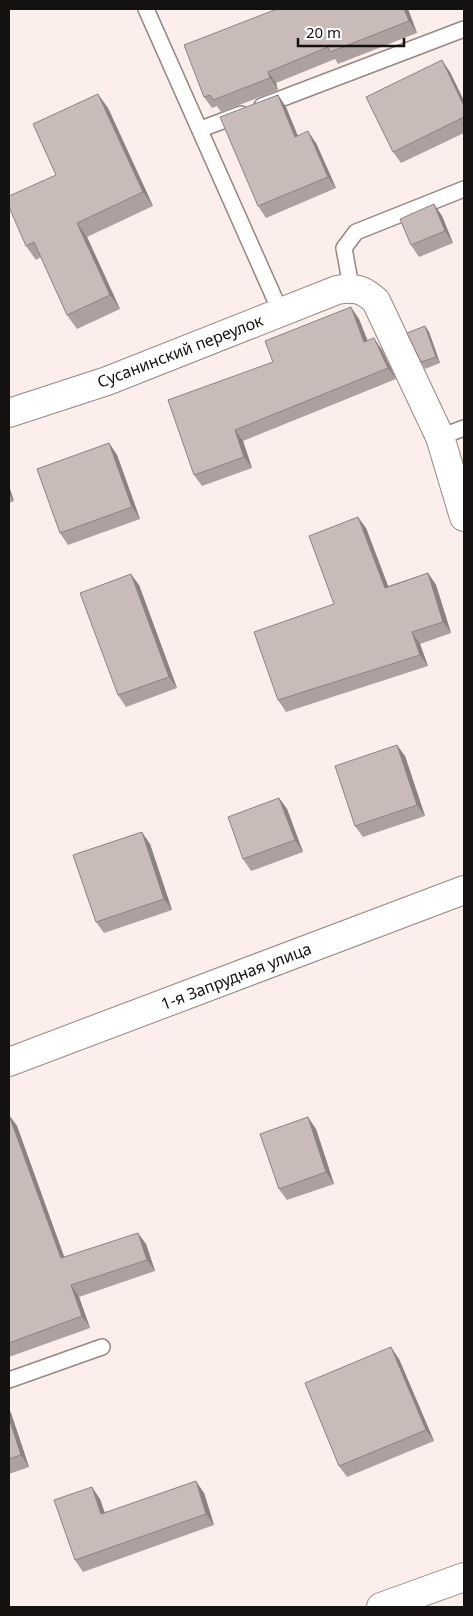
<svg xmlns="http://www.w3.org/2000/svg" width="473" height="1616" viewBox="0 0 473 1616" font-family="'Noto Sans',sans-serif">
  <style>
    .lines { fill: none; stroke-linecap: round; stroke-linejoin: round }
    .lane-casing { stroke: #948885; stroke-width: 18 }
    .street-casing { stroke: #948885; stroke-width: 30 }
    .lane { stroke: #fff; stroke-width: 15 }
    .street { stroke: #fff; stroke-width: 28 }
    .wall { fill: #aca19e }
    .shaded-wall { fill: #8c8381 }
    .building { fill: #c8bbb8; stroke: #8c8381 }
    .labels { text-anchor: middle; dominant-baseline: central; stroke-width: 4; stroke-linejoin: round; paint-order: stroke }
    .street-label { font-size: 16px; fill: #151110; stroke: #fff }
  </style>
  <rect width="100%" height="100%" fill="#fcefeb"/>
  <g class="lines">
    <g class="lane-casing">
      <path id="lane" d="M 146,9 L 281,313
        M 262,106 L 464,29
        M 201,129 L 241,114
        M 351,287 L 344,248 L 356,232 L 464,189
        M 440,437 L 464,428
        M 9,1380 L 102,1347"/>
    </g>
    <g class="street-casing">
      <path id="street" d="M 9,413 L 107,381 L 337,290 C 355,287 363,289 376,301 L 440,437 L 464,517
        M 9,1062 L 464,890
        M 381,1607 L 464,1577"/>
    </g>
    <use href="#lane" class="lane"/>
    <use href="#street" class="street"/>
  </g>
  <path class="wall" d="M 408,9 L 417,33 L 338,64 L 335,59 L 276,83 L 278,90 L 221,112 L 217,106 L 212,108 L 204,97 Z
    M 450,72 L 464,101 L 464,133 L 401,163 L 393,152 Z
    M 278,95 L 286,107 L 297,136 L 316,143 L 336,188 L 266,218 L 258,206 Z
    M 108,108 L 153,206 L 87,237 L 120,309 L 77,329 L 67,315 L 41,257 L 36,260 L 26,246 L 56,175 Z
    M 434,204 L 442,216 L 453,243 L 419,257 L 411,245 Z
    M 359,319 L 368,341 L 382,350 L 396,379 L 243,441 L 252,468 L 202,486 L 194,475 L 273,362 Z
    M 425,326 L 429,332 L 440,363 L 425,369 L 421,362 Z
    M 109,443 L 117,455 L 140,519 L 68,545 L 60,533 Z
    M 9,486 L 14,501 L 9,503 Z
    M 366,528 L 388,586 L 428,573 L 436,585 L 451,633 L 420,644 L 428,666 L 286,712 L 278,700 L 334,604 Z
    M 139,585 L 177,688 L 126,707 L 118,695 Z
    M 405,756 L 425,816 L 363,837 L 355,826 Z
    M 279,798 L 287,809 L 303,852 L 251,871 L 243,859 Z
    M 150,844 L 172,910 L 104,933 L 96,922 Z
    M 9,1115 L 17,1126 L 64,1257 L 146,1244 L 155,1271 L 79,1297 L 90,1328 L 9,1357 Z
    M 316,1129 L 334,1184 L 287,1200 L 279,1189 Z
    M 399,1359 L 434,1441 L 347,1477 L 339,1466 Z
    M 9,1410 L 11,1413 L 29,1467 L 9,1474 Z
    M 204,1493 L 214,1525 L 83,1572 L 75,1560 L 100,1499 L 104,1512 Z"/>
  <path class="shaded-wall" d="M 404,9 L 408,9 L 417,33 L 409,21 Z
    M 442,60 L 450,72 L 464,101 L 464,106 Z
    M 268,72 L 276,83 L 278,90 L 270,78 Z
    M 98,94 L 108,108 L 153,206 L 143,192 Z
    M 278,95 L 286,107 L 303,148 L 295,137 Z
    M 308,131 L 316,143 L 336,188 L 328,177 Z
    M 434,204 L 442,216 L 453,243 L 445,231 Z
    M 77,223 L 87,237 L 120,309 L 110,295 Z
    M 351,307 L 359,319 L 372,353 L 364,342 Z
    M 425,326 L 429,332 L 440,363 L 436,357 Z
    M 374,338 L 382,350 L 396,379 L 388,368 Z
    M 235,430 L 243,441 L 252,468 L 244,457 Z
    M 109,443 L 117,455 L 140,519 L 132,507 Z
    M 9,486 L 14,501 L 9,494 Z
    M 358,517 L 366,528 L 393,599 L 385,588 Z
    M 428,573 L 436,585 L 451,633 L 443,622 Z
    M 131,574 L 139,585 L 177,688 L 169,677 Z
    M 412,632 L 420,644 L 428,666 L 420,655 Z
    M 397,745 L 405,756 L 425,816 L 417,805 Z
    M 279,798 L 287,809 L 303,852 L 295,840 Z
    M 142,832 L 150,844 L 172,910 L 164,899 Z
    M 9,1115 L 17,1126 L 69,1270 L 61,1258 Z
    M 308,1117 L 316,1129 L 334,1184 L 326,1172 Z
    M 138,1233 L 146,1244 L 155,1271 L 147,1260 Z
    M 71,1285 L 79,1297 L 90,1328 L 82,1316 Z
    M 391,1347 L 399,1359 L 434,1441 L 426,1430 Z
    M 9,1410 L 11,1413 L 29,1467 L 21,1455 L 9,1418 Z
    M 196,1481 L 204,1493 L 214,1525 L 206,1514 Z
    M 92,1487 L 100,1499 L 109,1525 L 101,1514 Z"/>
  <path class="building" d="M 277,9 L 404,9 L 409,21 L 330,52 L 328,47 L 268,72 L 270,78 L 213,100 L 210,95 L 204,97 L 184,45 Z
    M 442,60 L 464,106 L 464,117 L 393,152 L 366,97 Z
    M 98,94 L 143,192 L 77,223 L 110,295 L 67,315 L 34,242 L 26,246 L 9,207 L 9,196 L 56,175 L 33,124 Z
    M 278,95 L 295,137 L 308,131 L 328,177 L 258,206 L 220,117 Z
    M 434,204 L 445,231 L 411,245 L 400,219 Z
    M 351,307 L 364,342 L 374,338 L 388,368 L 235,430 L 244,457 L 194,475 L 168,400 L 273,362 L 265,341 Z
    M 425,326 L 436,357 L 421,362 L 407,333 Z
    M 109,443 L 132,507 L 60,533 L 37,469 Z
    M 358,517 L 385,588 L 428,573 L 443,622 L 412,632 L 420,655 L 278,700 L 254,632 L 334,604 L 309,536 Z
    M 131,574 L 169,677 L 118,695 L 80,593 Z
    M 397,745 L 417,805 L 355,826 L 335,766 Z
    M 279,798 L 295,840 L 243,859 L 228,817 Z
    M 142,832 L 164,899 L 96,922 L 73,855 Z
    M 9,1115 L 61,1258 L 138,1233 L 147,1260 L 71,1285 L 82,1316 L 9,1343 Z
    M 308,1117 L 326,1172 L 279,1189 L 260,1134 Z
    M 391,1347 L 426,1430 L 339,1466 L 305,1383 Z
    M 9,1418 L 21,1455 L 9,1459 Z
    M 196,1481 L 206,1514 L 75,1560 L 54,1500 L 92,1487 L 101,1514 Z"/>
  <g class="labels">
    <g class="street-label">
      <text transform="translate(180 351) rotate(-21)">Сусанинский переулок</text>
      <text transform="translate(236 976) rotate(-21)">1-я Запрудная улица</text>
    </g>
  </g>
  <rect width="473" height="1616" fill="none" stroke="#151110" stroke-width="20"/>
  <path d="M298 38v8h106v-8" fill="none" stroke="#151110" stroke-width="2.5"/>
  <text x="306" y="38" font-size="15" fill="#151110" stroke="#ffffff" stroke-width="4" paint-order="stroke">20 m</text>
</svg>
